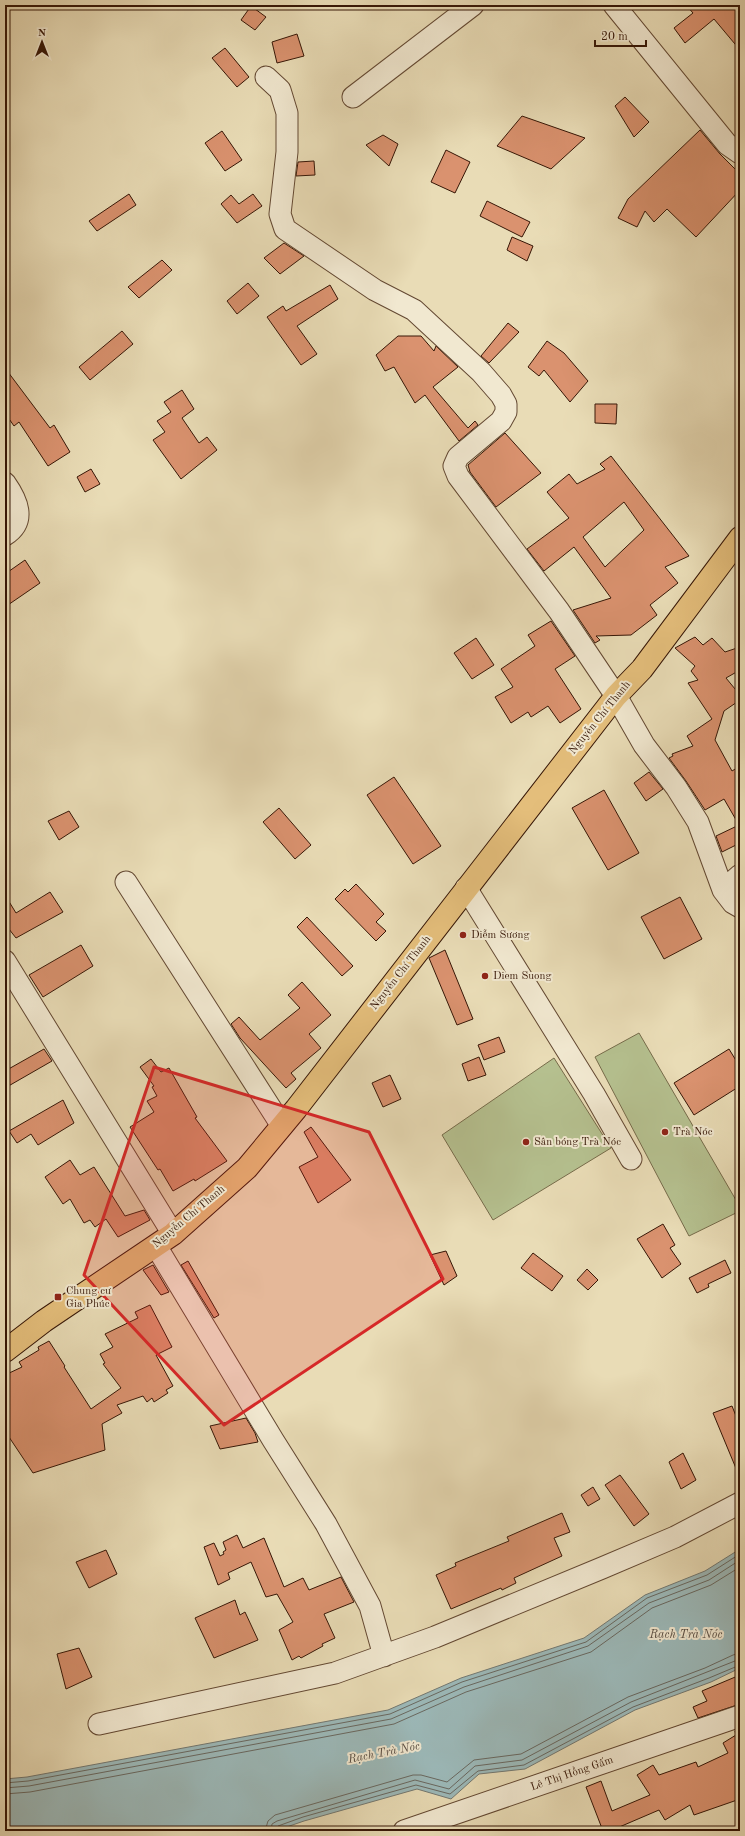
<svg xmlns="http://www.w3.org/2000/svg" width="745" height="1836" viewBox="0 0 745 1836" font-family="'Old Standard TT',serif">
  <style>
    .green { fill: #b5c08f; stroke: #766b4a }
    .water { fill: #9cb9b9; stroke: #737871 }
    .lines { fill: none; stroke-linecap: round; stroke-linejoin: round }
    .shore { stroke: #696860; stroke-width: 1 }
    .building { fill: #da926f; stroke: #361606; fill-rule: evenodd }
    .minor-casing { stroke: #634832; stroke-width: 23 }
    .major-casing { stroke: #361606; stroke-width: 24 }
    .minor { stroke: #f1e8d0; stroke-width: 21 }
    .major { stroke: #e4be7b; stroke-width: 22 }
    .marked { fill: #d62828; fill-opacity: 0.2; stroke: #d62828; stroke-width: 3; stroke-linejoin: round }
    .poi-dot { fill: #8f2418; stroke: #f1e8d0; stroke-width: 1.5 }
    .labels { text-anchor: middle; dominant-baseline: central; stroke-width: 4; stroke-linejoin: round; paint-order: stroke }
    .street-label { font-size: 11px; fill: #361606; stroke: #f1e8d0 }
    .poi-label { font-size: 11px; fill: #361606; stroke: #f1e8d0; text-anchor: start }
    .water-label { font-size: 12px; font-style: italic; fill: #5a4f45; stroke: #f1e8d0 }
  </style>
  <rect width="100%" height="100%" fill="#e9dcb6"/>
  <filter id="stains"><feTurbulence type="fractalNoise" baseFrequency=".005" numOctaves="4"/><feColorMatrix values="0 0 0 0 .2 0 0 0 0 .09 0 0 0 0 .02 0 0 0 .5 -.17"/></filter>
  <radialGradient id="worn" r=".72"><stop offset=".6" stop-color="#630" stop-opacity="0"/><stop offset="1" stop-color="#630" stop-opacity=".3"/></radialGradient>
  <path class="green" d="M 639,1033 L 740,1207 L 740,1211 L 689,1236 L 595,1057 Z
    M 554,1058 L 611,1148 L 493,1220 L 442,1135 Z"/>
  <path class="water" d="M 740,1549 L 740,1668 L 711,1682 L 635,1710 L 525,1769 L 479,1774 L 451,1799 L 417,1789 L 304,1821 L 275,1831 L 5,1831 L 5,1779 L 27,1777 L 388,1710 L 461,1678 L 584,1638 L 645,1595 L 705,1571 Z"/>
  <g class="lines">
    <path class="shore" d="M 5,1783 L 28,1781 L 390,1714 L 462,1682 L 586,1642 L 647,1598 L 707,1575 L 740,1554
      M 5,1788 L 29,1786 L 391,1719 L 464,1687 L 588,1646 L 649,1603 L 709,1580 L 740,1560
      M 5,1794 L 30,1792 L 394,1724 L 466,1692 L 591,1652 L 652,1608 L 711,1585 L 740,1567
      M 265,1831 L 268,1821 L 275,1815 L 413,1775 L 421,1775 L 447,1782 L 474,1760 L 521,1754 L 628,1697 L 705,1668 L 733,1655 L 740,1653
      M 271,1831 L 272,1824 L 277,1821 L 415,1780 L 449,1789 L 475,1766 L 522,1760 L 631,1702 L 740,1659
      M 276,1831 L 278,1826 L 303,1817 L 416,1785 L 450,1794 L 478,1771 L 524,1765 L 633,1707 L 709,1678 L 740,1665"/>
  </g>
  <path class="building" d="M 686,5 L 740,5 L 740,50 L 714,19 L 685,43 L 674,28 L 693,13 Z
    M 251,6 L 266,17 L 255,30 L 241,20 Z
    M 297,34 L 304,56 L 277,63 L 272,42 Z
    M 225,48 L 249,77 L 237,87 L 212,58 Z
    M 625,97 L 649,122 L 634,137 L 615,106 Z
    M 522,116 L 585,138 L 551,169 L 497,146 Z
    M 700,130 L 720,154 L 740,174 L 740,190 L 696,237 L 667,209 L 654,222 L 645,211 L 637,227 L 618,218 L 628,199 Z
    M 222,131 L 242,160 L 225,171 L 205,143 Z
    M 383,135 L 398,144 L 389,166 L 366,145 Z
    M 446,150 L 470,162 L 455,193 L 431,182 Z
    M 314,161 L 315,175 L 296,176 L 298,162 Z
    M 129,194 L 136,205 L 97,231 L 89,221 Z
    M 253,194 L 262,206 L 237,223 L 221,204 L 231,195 L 239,204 Z
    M 487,201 L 530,222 L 522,237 L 480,216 Z
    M 512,237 L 533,246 L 527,261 L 507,250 Z
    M 284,243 L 304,256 L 280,274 L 264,258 Z
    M 162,260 L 172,270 L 139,298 L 128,287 Z
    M 248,283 L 259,296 L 237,314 L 227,301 Z
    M 330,285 L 338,299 L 297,326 L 317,354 L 301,365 L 267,317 L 283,306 L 286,311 Z
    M 508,323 L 519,332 L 489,363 L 481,356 Z
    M 122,331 L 133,344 L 90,380 L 79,367 Z
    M 398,336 L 421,336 L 434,351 L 436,346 L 458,367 L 433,387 L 468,428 L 475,421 L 478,425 L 459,441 L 425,395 L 415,403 L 394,367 L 385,371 L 376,355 Z
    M 547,341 L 564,353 L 588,381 L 570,402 L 544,370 L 539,376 L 528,367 Z
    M 5,368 L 50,428 L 54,425 L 70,452 L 48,466 L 19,422 L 14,426 L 5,413 Z
    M 182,390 L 194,409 L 182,418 L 199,443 L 207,437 L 217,450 L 181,479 L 153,440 L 165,432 L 157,421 L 171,412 L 164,402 Z
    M 595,404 L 617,404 L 616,424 L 595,423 Z
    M 505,433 L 541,473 L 496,507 L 470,472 L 468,465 Z
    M 611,456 L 689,556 L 665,567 L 678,583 L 650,605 L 657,615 L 631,635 L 596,636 L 600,640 L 595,643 L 573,610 L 611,598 L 574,547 L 544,571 L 527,549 L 569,518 L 547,492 L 569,474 L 577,484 L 605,469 L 600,464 ZM 624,502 L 644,530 L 605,567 L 583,537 Z
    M 91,469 L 100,484 L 85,492 L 77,477 Z
    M 25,560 L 40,583 L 5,607 L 5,574 Z
    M 551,621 L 575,656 L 555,669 L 581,709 L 560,723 L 548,706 L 531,717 L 528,712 L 511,723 L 495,697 L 513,687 L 501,669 L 535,646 L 528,635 Z
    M 695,637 L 703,645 L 712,638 L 725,652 L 740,647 L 740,670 L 726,678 L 740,695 L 740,700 L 724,711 L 715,740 L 732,771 L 740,766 L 740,843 L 722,852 L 716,836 L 739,825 L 724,799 L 705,810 L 686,781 L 669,758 L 673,756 L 672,754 L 693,746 L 687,736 L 712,719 L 688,683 L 698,680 L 691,671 L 695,666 L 675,648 Z
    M 476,638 L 494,665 L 472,679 L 454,653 Z
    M 649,772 L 663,789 L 646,801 L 634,783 Z
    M 394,777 L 441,846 L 413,864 L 367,795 Z
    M 604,790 L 639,853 L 608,870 L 572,808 Z
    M 279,808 L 311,845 L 295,859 L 263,822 Z
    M 69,811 L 79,827 L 59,840 L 48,821 Z
    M 356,884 L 384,914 L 376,922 L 386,931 L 376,941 L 335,899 L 345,889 L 348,892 Z
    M 50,892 L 63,912 L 16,938 L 5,924 L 5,895 L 16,913 Z
    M 680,897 L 702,939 L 664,959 L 641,917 Z
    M 307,917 L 353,966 L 342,976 L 297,927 Z
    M 81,945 L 93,966 L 43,997 L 29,975 Z
    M 445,950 L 473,1019 L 457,1025 L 429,958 Z
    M 302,982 L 331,1015 L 309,1034 L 321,1048 L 291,1073 L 296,1079 L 286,1088 L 240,1038 L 231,1024 L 239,1017 L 260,1040 L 300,1008 L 288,995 Z
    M 499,1037 L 505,1052 L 484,1060 L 478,1045 Z
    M 44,1049 L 52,1061 L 5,1088 L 5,1071 Z
    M 729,1049 L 740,1067 L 740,1086 L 694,1115 L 674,1083 Z
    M 479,1057 L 486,1075 L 468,1081 L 462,1064 Z
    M 151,1059 L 161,1072 L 169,1068 L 197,1117 L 195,1118 L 227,1161 L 195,1181 L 194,1179 L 173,1191 L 160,1169 L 158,1170 L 130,1127 L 154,1112 L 147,1101 L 157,1096 L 152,1087 L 154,1086 L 140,1067 Z
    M 390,1075 L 401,1099 L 383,1107 L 372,1083 Z
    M 63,1100 L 74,1123 L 38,1145 L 31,1134 L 17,1143 L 9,1131 Z
    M 311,1127 L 351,1180 L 318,1203 L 299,1167 L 318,1157 L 304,1132 Z
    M 70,1160 L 80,1175 L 94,1167 L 125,1216 L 144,1210 L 150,1220 L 118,1237 L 106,1219 L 95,1227 L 90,1220 L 84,1223 L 70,1199 L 63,1204 L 45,1177 Z
    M 663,1224 L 675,1245 L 670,1248 L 681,1264 L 662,1278 L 637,1239 Z
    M 446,1251 L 457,1276 L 444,1285 L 430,1255 Z
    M 533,1253 L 563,1276 L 552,1291 L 521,1268 Z
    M 725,1260 L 731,1273 L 708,1284 L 709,1287 L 697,1293 L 689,1278 Z
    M 188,1261 L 219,1315 L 214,1318 L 181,1265 Z
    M 153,1265 L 169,1292 L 161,1295 L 143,1270 Z
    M 587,1269 L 598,1280 L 588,1290 L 577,1280 Z
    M 150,1305 L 172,1347 L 156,1355 L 173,1386 L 166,1390 L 168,1393 L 154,1402 L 152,1398 L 147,1402 L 143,1396 L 117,1405 L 122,1413 L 102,1424 L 105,1450 L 33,1473 L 5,1431 L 5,1375 L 22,1367 L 19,1362 L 39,1350 L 38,1347 L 49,1341 L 65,1366 L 64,1367 L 91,1409 L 121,1388 L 103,1364 L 105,1363 L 100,1354 L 113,1347 L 105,1334 L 138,1318 L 135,1312 Z
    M 732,1406 L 740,1426 L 740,1478 L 713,1413 Z
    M 246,1418 L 255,1433 L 258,1442 L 220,1449 L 210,1426 Z
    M 683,1453 L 696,1480 L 681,1489 L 669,1462 Z
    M 620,1475 L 649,1514 L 634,1526 L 605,1485 Z
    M 593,1487 L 600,1499 L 588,1506 L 581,1495 Z
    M 562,1513 L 570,1532 L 554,1538 L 562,1556 L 514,1578 L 516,1583 L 502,1590 L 501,1588 L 451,1609 L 436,1575 L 456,1566 L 455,1563 L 509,1541 L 507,1537 Z
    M 237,1535 L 243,1548 L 264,1538 L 284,1587 L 303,1578 L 309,1590 L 341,1577 L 354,1602 L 324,1614 L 335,1638 L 322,1644 L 323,1646 L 301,1658 L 299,1656 L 292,1660 L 279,1630 L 293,1622 L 277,1594 L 266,1597 L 251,1562 L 228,1573 L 230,1579 L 218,1585 L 204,1547 L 214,1543 L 220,1556 L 224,1554 L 223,1552 L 226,1550 L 223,1542 Z
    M 106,1550 L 117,1574 L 89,1588 L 76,1562 Z
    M 235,1600 L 240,1615 L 245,1612 L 258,1640 L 214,1658 L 195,1618 Z
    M 79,1648 L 92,1677 L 66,1689 L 57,1654 Z
    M 740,1675 L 740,1704 L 698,1718 L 693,1707 L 707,1701 L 702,1691 Z
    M 740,1729 L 740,1799 L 694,1815 L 690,1805 L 665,1820 L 659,1810 L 617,1828 L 618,1831 L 603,1831 L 586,1787 L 601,1781 L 612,1811 L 650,1795 L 637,1775 L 653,1765 L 659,1775 L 696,1762 L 698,1767 L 728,1753 L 723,1743 L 736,1735 L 735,1731 Z"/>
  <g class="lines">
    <g class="minor-casing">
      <path id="minor" d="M 614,5 L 727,144 L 740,153
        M 266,77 L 280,90 L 287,113 L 287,152 L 280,214 L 285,229 L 375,290 L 414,310 L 481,372 L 501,395 L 506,404 L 506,412 L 501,421 L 458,457 L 454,466 L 458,476 L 559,611 L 616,696 L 644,745 L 676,787 L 698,822 L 723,890 L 733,903 L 740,907
        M 353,97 L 473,5
        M 5,483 C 17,500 27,521 5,535
        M 126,882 L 282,1126
        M 466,888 L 594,1094 L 631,1159
        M 723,890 L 740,875
        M 5,961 L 173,1234
        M 156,1246 L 273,1440 L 326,1524 L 370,1606 L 384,1656
        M 99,1724 L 335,1673 L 435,1637 L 602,1568 L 675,1537 L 740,1503
        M 404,1831 L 740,1716"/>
    </g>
    <g class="major-casing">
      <path id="major" d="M 5,1351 L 44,1321 L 173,1234 L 247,1168 L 296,1109 L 616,696 L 642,669 L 740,538"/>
    </g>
    <use href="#minor" class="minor"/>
    <use href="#major" class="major"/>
  </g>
  <path class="marked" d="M 154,1067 L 369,1132 L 443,1279 L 224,1425 L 84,1275 Z"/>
  <g class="poi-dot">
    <circle cx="463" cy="935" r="4"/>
    <circle cx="485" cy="976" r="4"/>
    <circle cx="665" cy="1132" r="4"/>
    <circle cx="526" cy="1142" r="4"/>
    <rect x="54" y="1293" width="8" height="8" rx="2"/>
  </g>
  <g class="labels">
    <g class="street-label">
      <text transform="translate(600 718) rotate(-51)">Nguyễn Chí Thanh</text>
      <text transform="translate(401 973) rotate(-52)">Nguyễn Chí Thanh</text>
      <text transform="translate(189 1217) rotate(-40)">Nguyễn Chí Thanh</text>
      <text transform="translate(572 1774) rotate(-19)">Lê Thị Hồng Gấm</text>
    </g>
    <g class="poi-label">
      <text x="471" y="935">Diễm Sương</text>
      <text x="493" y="976">Diem Suong</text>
      <text x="673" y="1132">Trà Nóc</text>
      <text x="534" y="1142">Sân bóng Trà Nóc</text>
      <text x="66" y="1291">Chung cư<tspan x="66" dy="13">Gia Phúc</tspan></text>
    </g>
    <g class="water-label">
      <text x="686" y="1635">Rạch Trà Nóc</text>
      <text transform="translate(384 1753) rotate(-11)">Rạch Trà Nóc</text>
    </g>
  </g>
  <rect width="745" height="1836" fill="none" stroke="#e9dcb6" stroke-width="20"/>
  <rect x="6" y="6" width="733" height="1824" fill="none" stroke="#361606" stroke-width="2"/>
  <rect x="10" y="10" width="725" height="1816" fill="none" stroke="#361606"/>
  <g transform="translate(42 42)" stroke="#f1e8d0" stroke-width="3" paint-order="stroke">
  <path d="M0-3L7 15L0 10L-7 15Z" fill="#361606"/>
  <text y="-6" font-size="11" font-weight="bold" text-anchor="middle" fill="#361606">N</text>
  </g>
  <path d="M595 40v6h51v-6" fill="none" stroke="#361606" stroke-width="2"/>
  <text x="601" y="40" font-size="12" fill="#361606" stroke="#f1e8d0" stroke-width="3" paint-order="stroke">20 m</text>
  <rect width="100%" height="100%" filter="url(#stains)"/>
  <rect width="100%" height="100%" fill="url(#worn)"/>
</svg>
